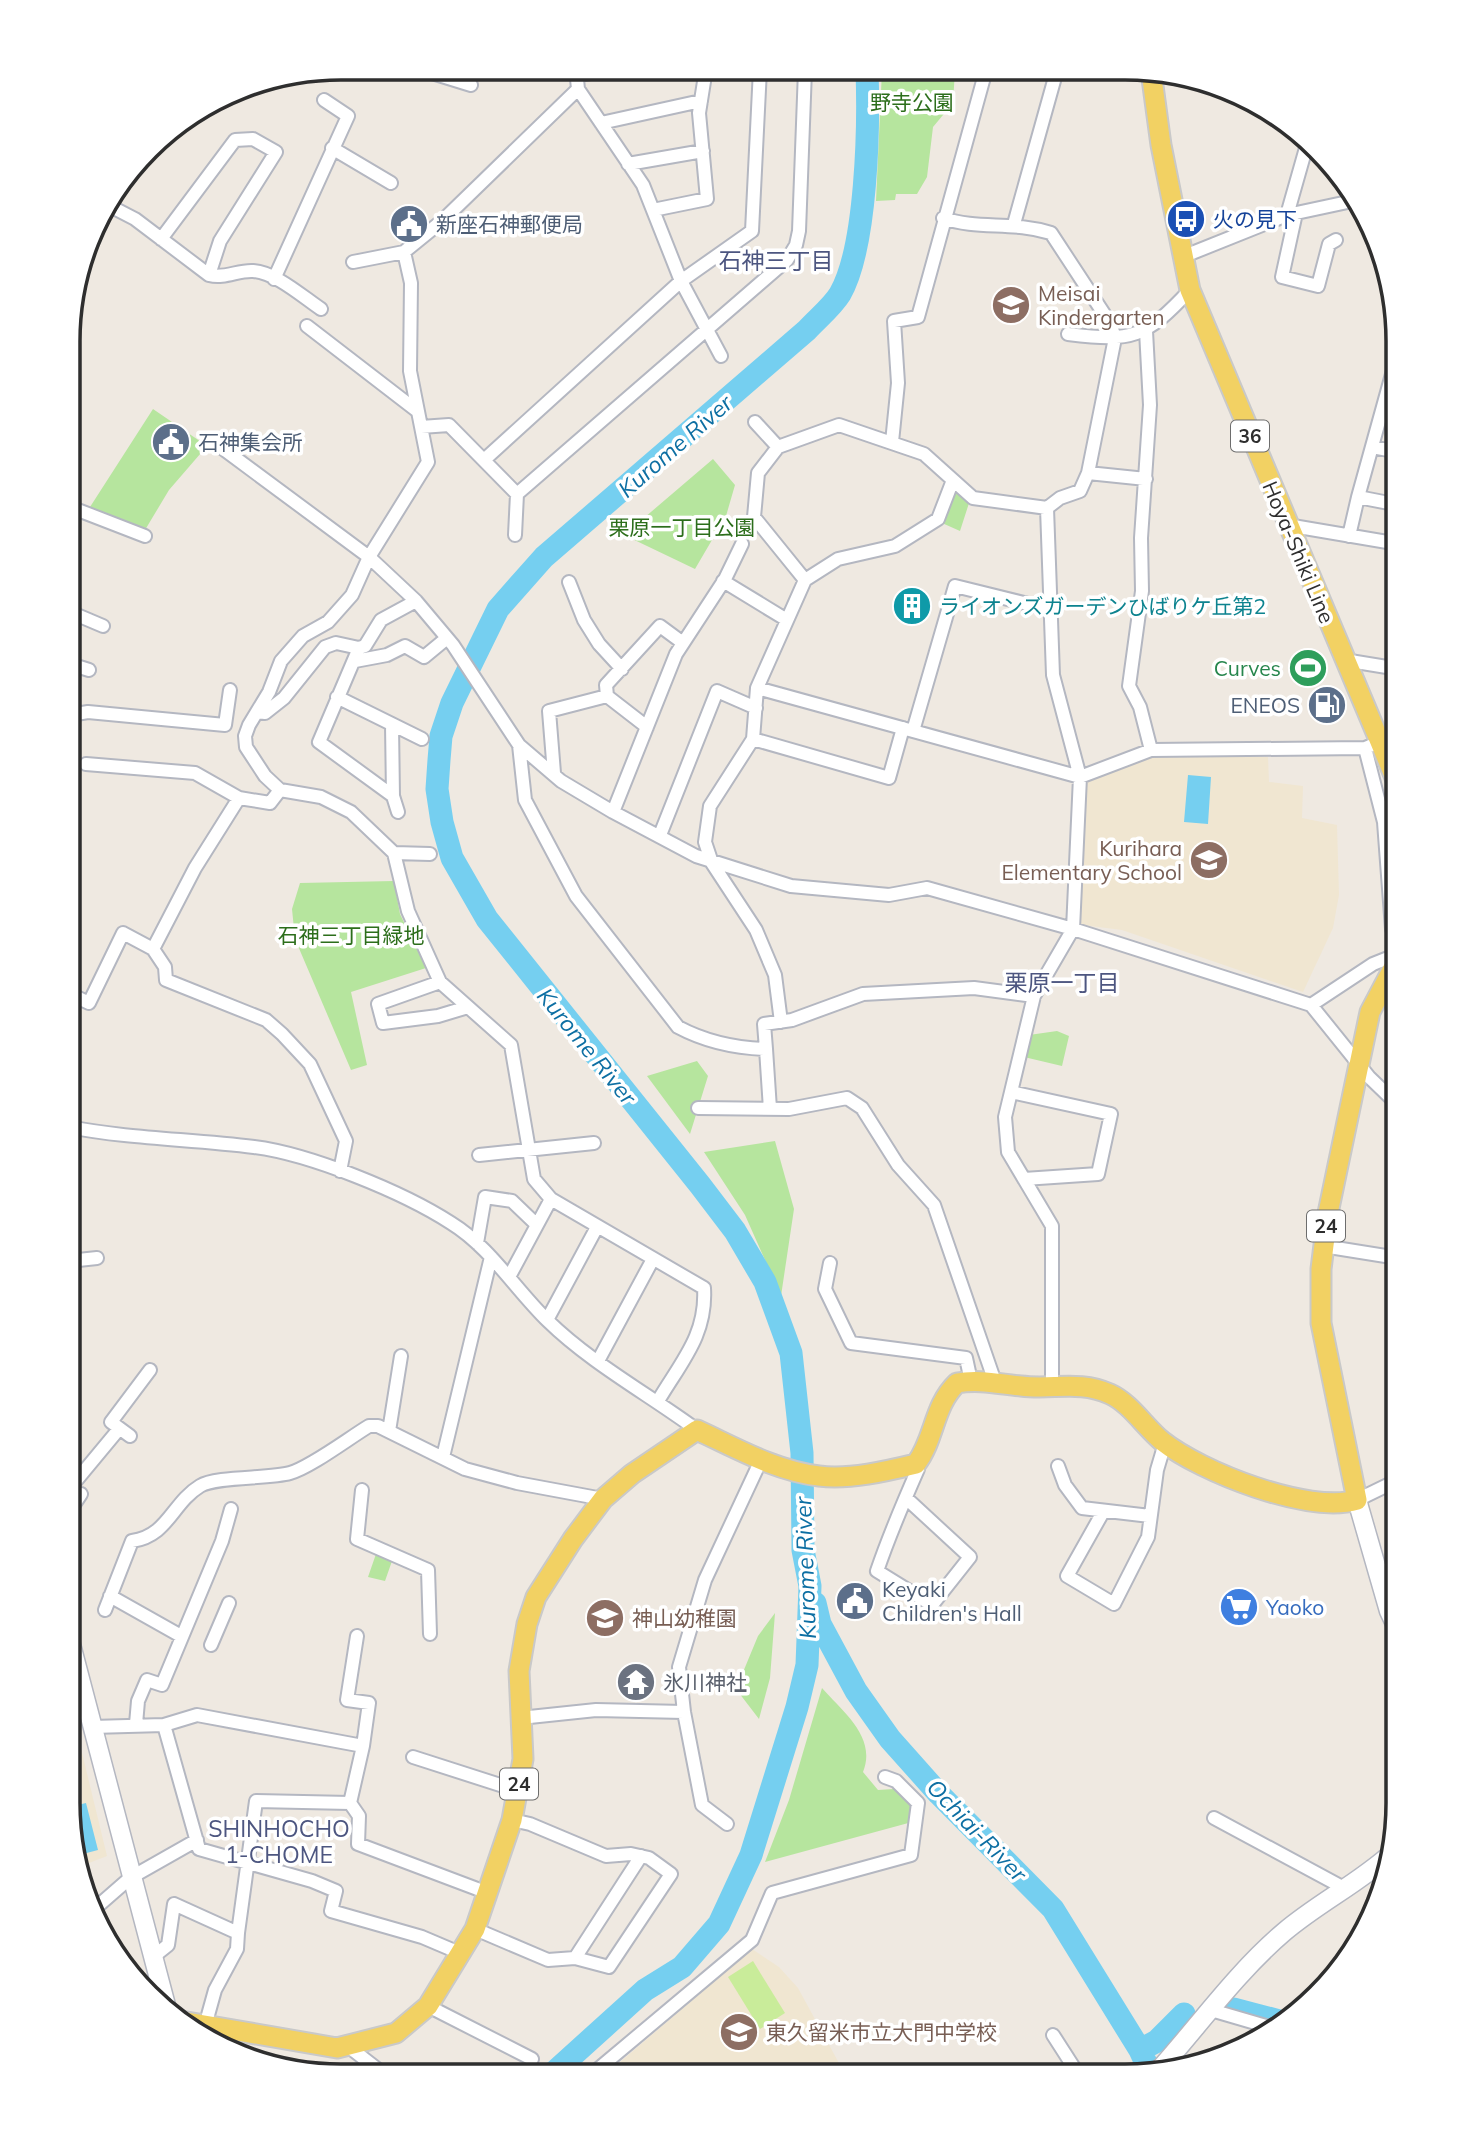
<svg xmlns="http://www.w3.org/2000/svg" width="1467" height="2145" viewBox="0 0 1467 2145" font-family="Mulish,'Noto Sans JP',sans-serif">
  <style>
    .education { fill: #f0e6d1 }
    .green { fill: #b6e59e }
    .pitch { fill: #c9ec9a }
    .water { fill: #75cff0 }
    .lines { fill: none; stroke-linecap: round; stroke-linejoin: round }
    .river { stroke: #75cff0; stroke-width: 23 }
    .street-casing { stroke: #b4b7c1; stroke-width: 16 }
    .secondary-casing { stroke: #b4b7c1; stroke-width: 21 }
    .primary-casing { stroke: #c9c9c9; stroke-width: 23 }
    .street { stroke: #fff; stroke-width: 12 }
    .secondary { stroke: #fff; stroke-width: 18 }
    .primary { stroke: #f2d163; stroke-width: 19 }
    .labels { text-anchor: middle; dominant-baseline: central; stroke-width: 7; stroke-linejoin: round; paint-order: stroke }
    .shield { fill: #fff; stroke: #6d6d6d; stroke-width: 2 }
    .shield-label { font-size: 19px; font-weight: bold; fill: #2e2e2e }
    .park-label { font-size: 21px; fill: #2c6e1b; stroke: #fff }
    .transit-label { font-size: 21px; fill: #164399; stroke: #fff; text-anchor: start }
    .service-label { font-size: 21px; fill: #4e5e75; stroke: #fff; text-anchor: start }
    .education-label { font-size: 21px; fill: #785e54; stroke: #fff; text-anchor: start }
    .street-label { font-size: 21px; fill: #2e2e2e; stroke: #fff }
    .culture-label { font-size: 21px; fill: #0d838f; stroke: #fff; text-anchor: start }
    .leisure-label { font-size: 21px; fill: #27864d; stroke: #fff; text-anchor: end }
    .shop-label { font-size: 21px; fill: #366cbe; stroke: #fff; text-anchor: start }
    .worship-label { font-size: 21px; fill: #5b616d; stroke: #fff; text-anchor: start }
    .neighbourhood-label { font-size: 23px; fill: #4d5680; stroke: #fff }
    .water-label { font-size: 23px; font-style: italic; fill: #0d6fa3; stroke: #fff }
    .rim { fill: none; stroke: #2e2e2e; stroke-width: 3.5 }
  </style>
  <rect width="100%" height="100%" fill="#efe9e1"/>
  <path class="education" d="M 1148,756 L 1268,757 L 1269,782 L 1303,786 L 1302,818 L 1337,825 L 1339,895 L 1333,928 L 1303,992 L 1122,930 L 1075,924 L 1084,781 Z
    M 68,1732 L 77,1732 L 107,1856 L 81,1866 L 68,1803 Z
    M 752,1949 L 779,1967 L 798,1988 L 846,2076 L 605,2075 Z"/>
  <path class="green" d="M 882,70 L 955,70 L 953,103 L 933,127 L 927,177 L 917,194 L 896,194 L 895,200 L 876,201 Z
    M 153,409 L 207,446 L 169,490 L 145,530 L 90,507 Z
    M 713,459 L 735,485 L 726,516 L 695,569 L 624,535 Z
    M 953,492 L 970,500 L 960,531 L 942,523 Z
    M 394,881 L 400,914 L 426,968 L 351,992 L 367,1065 L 351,1070 L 295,939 L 292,909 L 300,883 Z
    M 1057,1031 L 1069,1036 L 1062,1066 L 1024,1057 L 1029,1035 Z
    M 697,1061 L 708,1076 L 690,1134 L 647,1076 Z
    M 775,1141 L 794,1209 L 781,1296 L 745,1215 L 704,1152 Z
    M 376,1554 L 392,1561 L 385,1581 L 368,1577 Z
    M 775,1613 L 770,1678 L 759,1719 L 736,1689 L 758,1636 Z
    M 822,1688 C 843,1712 877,1737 863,1772 L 878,1790 L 894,1789 L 913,1807 L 912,1822 L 765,1862 L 789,1800 Z"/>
  <path class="pitch" d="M 753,1961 L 785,2013 L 760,2029 L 728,1977 Z"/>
  <path class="water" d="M 1188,775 L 1211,777 L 1208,824 L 1184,822 Z
    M 86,1803 L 98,1850 L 79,1855 L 69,1807 Z"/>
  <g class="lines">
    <path class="river" d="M 815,1603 L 820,1624 L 856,1691 L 890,1739 L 939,1794 L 1053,1909 L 1140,2050 L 1150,2072
      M 1234,2009 L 1287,2023
      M 1140,2050 L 1157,2041 L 1184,2014
      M 551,2075 L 645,1990 L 682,1967 L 719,1924 L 751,1855 L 797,1707 L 807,1665 L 810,1586 L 803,1550 L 802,1453 L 791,1353 L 765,1282 L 735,1231 L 700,1185 L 487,919 L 452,858 L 442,822 L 437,789 L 439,760 L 441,736 L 452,703 L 498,609 L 544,557 L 807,330 C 817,319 832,307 840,294 C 867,247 869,126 867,70"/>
    <g class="street-casing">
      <path id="street" d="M 416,68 L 471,85
        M 576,76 L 611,69
        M 578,89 L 643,185 L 681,281 L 721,356
        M 601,123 L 701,101
        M 332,148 L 391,183
        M 628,164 L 703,151
        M 106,204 L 135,219 L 209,275 C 225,279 238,270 253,271 C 275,272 303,297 321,309
        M 653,210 L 707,199 L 699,113 L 706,69
        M 1296,213 L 1282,277 L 1318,286 L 1329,244 L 1336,240
        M 1287,215 L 1308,141
        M 943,218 C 978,230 1012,221 1051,233 L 1110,323 L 1115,338 L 1088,473
        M 1014,224 L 1057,70
        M 161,239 L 235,140 L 253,139 L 276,152 L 220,241 L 209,275
        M 404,252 L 411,283 L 410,371 L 428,462 L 369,557 L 352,595 L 328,622 L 303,636 L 281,661 L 269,692 L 249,725 L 245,736 L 246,747 L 265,776 L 280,790 L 321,797 L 351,812 L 394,853 L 408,911 L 440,982 L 511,1045 L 534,1179 L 551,1199 L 704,1288 C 707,1335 681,1362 658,1401
        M 1182,257 L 1287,215 L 1357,200
        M 353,262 L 404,252 L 442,221 L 578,89 L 576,69
        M 274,279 L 348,116 L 324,100
        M 307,326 L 416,410
        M 1146,331 L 1150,405 L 1141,538 L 1142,591 L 1129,686 L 1140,707 L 1151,750
        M 1068,334 C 1133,342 1145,338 1190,290
        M 755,422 L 778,447
        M 421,427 L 449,425 L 517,494 L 515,535
        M 214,442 L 369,557 L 416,601 L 453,645 L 519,745 L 561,781 L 613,812 L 696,856 L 791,886 L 889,895 L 927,888 L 1073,929 L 1080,777 L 1053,675 L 1047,508 L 1060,498 L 1080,491 L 1088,473 L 1146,479
        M 892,442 L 898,383 L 894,321 L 918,317 L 986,70
        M 1372,447 L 1399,452
        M 484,460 L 681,281 L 752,231 L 760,69
        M 517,494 L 787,260 L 796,245 L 799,231 L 805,70
        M 1399,505 L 1358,497 L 1399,349
        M 70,507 L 145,536
        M 1287,525 L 1399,544
        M 1349,536 L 1358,497
        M 805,580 L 754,517 L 758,473 L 778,447 L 839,425 L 924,454 L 973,498 L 1047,508
        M 723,581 L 787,620
        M 569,582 L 584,620 L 599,644 L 622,669
        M 70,612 L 103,626
        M 1344,660 L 1399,669
        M 355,661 L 387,655 L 405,646 L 424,657 L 447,638
        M 70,664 L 89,670
        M 757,688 L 1080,777 L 1151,750 L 1365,748 L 1380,742
        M 337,697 L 422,739
        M 257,712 L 265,713 L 284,698 L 325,647 L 336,643 L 359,648
        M 70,715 L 88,712 L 225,725 L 230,690
        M 392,725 L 393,796 L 398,812
        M 647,727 L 607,696 L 606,685 L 660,626 L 683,643
        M 913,731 L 955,586 L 1048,609
        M 753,739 L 889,778 L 903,728
        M 519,745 L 525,800 L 576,896 L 678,1027 C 706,1042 734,1048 766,1049 L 764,1024 L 792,1020 L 863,994 L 974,988 L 1034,996
        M 1365,748 L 1384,822 L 1392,929 L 1398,943
        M 86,764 L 195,773 L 239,798 L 270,803 L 280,790
        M 554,773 L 549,711 L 607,696
        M 393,796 L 319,742 L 359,648 L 365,646 L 381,620 L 416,601
        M 239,798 L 195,868 L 153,949 L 165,967 L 166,980 L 266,1020 L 282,1034 L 310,1064 L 346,1141 L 340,1171
        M 613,812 L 676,654 L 725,579 L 742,544
        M 660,835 L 717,691 L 756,708
        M 394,853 L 430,854
        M 440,982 L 378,1004 L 383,1023 L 438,1016 L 468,1007
        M 70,994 L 89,1003 L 123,933 L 153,949
        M 1311,1005 L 1369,1077 L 1398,1105
        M 781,1022 L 775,975 L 756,930 L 712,863 L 705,842 L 710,806 L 753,739 L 757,688 L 805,580 L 838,559 L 895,546 L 938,519 L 953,480
        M 766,1049 L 770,1109
        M 1011,1092 L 1111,1114 L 1098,1174 L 1024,1179
        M 698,1108 L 789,1109 L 847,1098 L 862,1108 L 898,1165 L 934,1205 L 995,1382
        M 69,1127 C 131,1139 192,1139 254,1147 C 310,1154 403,1192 451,1223 C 490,1247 515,1289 548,1321 C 591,1363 648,1394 697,1430
        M 479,1155 L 594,1143
        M 477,1243 L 485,1197 L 512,1201 L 537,1225
        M 1323,1246 L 1398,1258
        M 69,1261 L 97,1258
        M 830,1263 L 825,1289 L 851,1343 L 966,1358 L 971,1381
        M 509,1277 L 551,1199
        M 547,1320 L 597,1227
        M 598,1361 L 653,1259
        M 1052,1385 L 1052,1226 L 1008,1152 L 1005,1117 L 1034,996 L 1073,929 L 1311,1005 L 1373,964 L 1398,954
        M 389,1431 L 401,1356
        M 130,1436 L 111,1422 L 150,1370
        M 443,1457 L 491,1257
        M 1058,1466 L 1065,1485 L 1082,1508 L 1150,1516
        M 75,1482 L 119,1429
        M 362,1490 L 357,1539 L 428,1570 L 430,1634
        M 906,1498 L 970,1557 L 932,1605 L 877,1571 C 889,1536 903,1503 918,1469 L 916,1464
        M 1357,1500 L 1398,1480
        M 69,1512 L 81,1494
        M 1103,1512 L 1067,1576 L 1114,1604 L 1148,1537 L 1157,1470 L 1165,1443
        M 110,1596 L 181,1636
        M 105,1610 L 132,1541 C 168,1536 172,1503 200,1486 C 216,1476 269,1479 290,1473 C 311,1467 349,1438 369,1426 L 378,1426 L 465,1469 L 517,1483 L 603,1499
        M 211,1645 L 229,1603
        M 520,1718 L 596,1710 L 684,1712
        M 136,1724 L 138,1701 L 147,1680 L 162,1685 L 222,1541 L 231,1509
        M 164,1725 L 197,1715 L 363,1746
        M 92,1727 L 164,1725 L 199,1849 L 312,1881 L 336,1891 L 331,1911 L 422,1937 L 462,1954
        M 413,1757 L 519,1791
        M 350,1803 L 359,1816 L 358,1844 L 488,1893
        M 1214,1818 L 1344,1888
        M 727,1824 L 702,1805 L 684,1712 L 679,1667 L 705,1580 L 761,1460
        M 91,1912 L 130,1878 L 197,1840
        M 475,1929 L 548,1960 L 575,1958 L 609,1967 L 671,1874 L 649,1858 L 631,1854 L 606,1856 L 530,1824 L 512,1820
        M 153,1957 L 168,1945 L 174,1904 L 238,1933 L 256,1801 L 350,1803 L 363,1746 L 369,1703 L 347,1700 L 357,1636
        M 575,1958 L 641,1856
        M 428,2006 L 532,2059
        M 1211,2010 L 1276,2029
        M 205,2026 L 215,1990 L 237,1949 L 238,1933
        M 1053,2035 L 1080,2077
        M 349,2047 L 385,2075
        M 591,2075 L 752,1940 L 772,1893 L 911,1855 L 918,1803 L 896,1781 L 885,1777"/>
    </g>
    <g class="secondary-casing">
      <path id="secondary" d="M 1357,1500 L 1389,1611 L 1398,1630
        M 69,1637 L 168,2013
        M 1159,2070 C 1200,2024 1237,1972 1284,1932 C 1318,1903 1359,1883 1392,1853"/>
    </g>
    <g class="primary-casing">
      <path id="primary" d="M 1151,71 L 1161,145 L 1190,290 L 1399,787
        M 175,2020 L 337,2048 L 396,2033 L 428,2006 L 475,1929 L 512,1820 L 523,1759 L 519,1671 L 527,1624 L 536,1597 L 573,1539 L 603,1499 L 632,1474 L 697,1430 C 736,1448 776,1471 819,1476 C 849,1480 887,1471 916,1464 C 935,1439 933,1406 957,1383 C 979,1379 999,1384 1021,1386 C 1053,1390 1079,1380 1110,1394 C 1130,1403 1145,1427 1162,1441 C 1201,1472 1308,1514 1357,1500 L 1321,1323 L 1321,1269 L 1328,1213 L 1370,1012 L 1398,959"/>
    </g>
    <use href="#street" class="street"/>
    <use href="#secondary" class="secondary"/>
    <use href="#primary" class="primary"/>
  </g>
  <defs>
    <g id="bus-disc" transform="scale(2.0125)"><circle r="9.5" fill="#1a4fb4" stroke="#fff"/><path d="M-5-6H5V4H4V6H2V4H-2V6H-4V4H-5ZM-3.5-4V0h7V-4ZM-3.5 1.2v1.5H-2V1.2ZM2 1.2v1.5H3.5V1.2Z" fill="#fff"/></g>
    <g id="civic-disc" transform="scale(2.0125)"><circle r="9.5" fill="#5c6f8a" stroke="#fff"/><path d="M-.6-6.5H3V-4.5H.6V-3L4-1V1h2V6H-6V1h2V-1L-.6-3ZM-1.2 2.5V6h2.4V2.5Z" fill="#fff"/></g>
    <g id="school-disc" transform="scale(2.0125)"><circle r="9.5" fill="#8d6e63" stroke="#fff"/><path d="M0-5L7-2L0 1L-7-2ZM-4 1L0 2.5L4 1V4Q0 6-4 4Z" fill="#fff"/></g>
    <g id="building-disc" transform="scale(2.0125)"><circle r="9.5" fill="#0f9aa8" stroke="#fff"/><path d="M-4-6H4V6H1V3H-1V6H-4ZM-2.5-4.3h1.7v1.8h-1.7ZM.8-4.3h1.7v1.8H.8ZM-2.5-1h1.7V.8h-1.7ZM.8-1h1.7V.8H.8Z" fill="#fff"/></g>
    <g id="stadium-disc" transform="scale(2.0125)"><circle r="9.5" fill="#2e9e5b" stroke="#fff"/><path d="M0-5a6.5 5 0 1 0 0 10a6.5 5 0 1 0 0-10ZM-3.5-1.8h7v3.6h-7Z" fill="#fff"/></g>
    <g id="fuel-disc" transform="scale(2.0125)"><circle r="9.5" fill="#5c6f8a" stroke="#fff"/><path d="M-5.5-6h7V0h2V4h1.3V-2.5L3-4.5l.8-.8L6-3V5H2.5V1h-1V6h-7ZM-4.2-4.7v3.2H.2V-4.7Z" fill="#fff"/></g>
    <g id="supermarket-disc" transform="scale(2.0125)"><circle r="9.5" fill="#3f7fe0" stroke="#fff"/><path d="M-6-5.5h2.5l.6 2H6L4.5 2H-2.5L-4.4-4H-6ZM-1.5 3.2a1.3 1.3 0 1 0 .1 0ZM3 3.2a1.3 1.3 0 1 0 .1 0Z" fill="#fff"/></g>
    <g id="temple-disc" transform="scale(2.0125)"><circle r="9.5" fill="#6b7280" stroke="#fff"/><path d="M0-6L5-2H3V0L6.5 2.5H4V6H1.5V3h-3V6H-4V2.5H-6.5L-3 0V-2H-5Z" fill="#fff"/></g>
  </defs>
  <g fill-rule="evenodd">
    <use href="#bus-disc" x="1186" y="219"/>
    <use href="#civic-disc" x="409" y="224"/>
    <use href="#school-disc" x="1011" y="305"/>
    <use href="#civic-disc" x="171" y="442"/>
    <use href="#building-disc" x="912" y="606"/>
    <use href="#stadium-disc" x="1308" y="668"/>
    <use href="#fuel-disc" x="1327" y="705"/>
    <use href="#school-disc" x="1209" y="860"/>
    <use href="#civic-disc" x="855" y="1601"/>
    <use href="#supermarket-disc" x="1239" y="1607"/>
    <use href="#school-disc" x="605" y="1618"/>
    <use href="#temple-disc" x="636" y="1682"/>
    <use href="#school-disc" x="739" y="2032"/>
  </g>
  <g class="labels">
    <g class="shield">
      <rect x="1231" y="420.5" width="38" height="31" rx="5"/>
      <rect x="1307" y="1210.5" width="38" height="31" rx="5"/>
      <rect x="500" y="1768.5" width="38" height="31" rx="5"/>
    </g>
    <g class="shield-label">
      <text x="1250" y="436">36</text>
      <text x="1326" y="1226">24</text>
      <text x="519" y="1784">24</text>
    </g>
    <g class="park-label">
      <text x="912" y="102">野寺公園</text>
      <text x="682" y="527">栗原一丁目公園</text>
      <text x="351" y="935">石神三丁目緑地</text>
    </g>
    <g class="transit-label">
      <text x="1213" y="219">火の見下</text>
    </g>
    <g class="service-label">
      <text x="436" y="224">新座石神郵便局</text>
      <text x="198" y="442">石神集会所</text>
      <text x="1300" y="705" text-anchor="end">ENEOS</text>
      <text x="882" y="1589">Keyaki<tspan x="882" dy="24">Children's Hall</tspan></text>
    </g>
    <g class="education-label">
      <text x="1038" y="293">Meisai<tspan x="1038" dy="24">Kindergarten</tspan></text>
      <text x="1182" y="848" text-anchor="end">Kurihara<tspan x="1182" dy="24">Elementary School</tspan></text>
      <text x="632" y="1618">神山幼稚園</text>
      <text x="766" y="2032">東久留米市立大門中学校</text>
    </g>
    <g class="street-label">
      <text transform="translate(1299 552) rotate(67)">Hoya-Shiki Line</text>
    </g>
    <g class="culture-label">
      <text x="939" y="606">ライオンズガーデンひばりケ丘第2</text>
    </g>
    <g class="leisure-label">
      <text x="1281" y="668">Curves</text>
    </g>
    <g class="shop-label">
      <text x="1266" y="1607">Yaoko</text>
    </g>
    <g class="worship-label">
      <text x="663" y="1682">氷川神社</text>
    </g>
    <g class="neighbourhood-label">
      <text x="776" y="260">石神三丁目</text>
      <text x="1062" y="982">栗原一丁目</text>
      <text x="279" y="1828">SHINHOCHO<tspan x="279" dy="26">1-CHOME</tspan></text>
    </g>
    <g class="water-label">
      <text transform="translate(675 446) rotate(-41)">Kurome River</text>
      <text transform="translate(587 1046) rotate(51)">Kurome River</text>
      <text transform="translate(805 1568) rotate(-92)">Kurome River</text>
      <text transform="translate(977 1830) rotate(46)">Ochiai-River</text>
    </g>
  </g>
  <path d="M0 0H1467V2145H0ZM341 80H1125A261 261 0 0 1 1386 341V1803A261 261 0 0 1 1125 2064H341A261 261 0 0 1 80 1803V341A261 261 0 0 1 341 80Z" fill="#fff" fill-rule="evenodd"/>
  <path class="rim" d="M341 80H1125A261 261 0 0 1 1386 341V1803A261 261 0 0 1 1125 2064H341A261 261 0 0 1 80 1803V341A261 261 0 0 1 341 80Z"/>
</svg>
